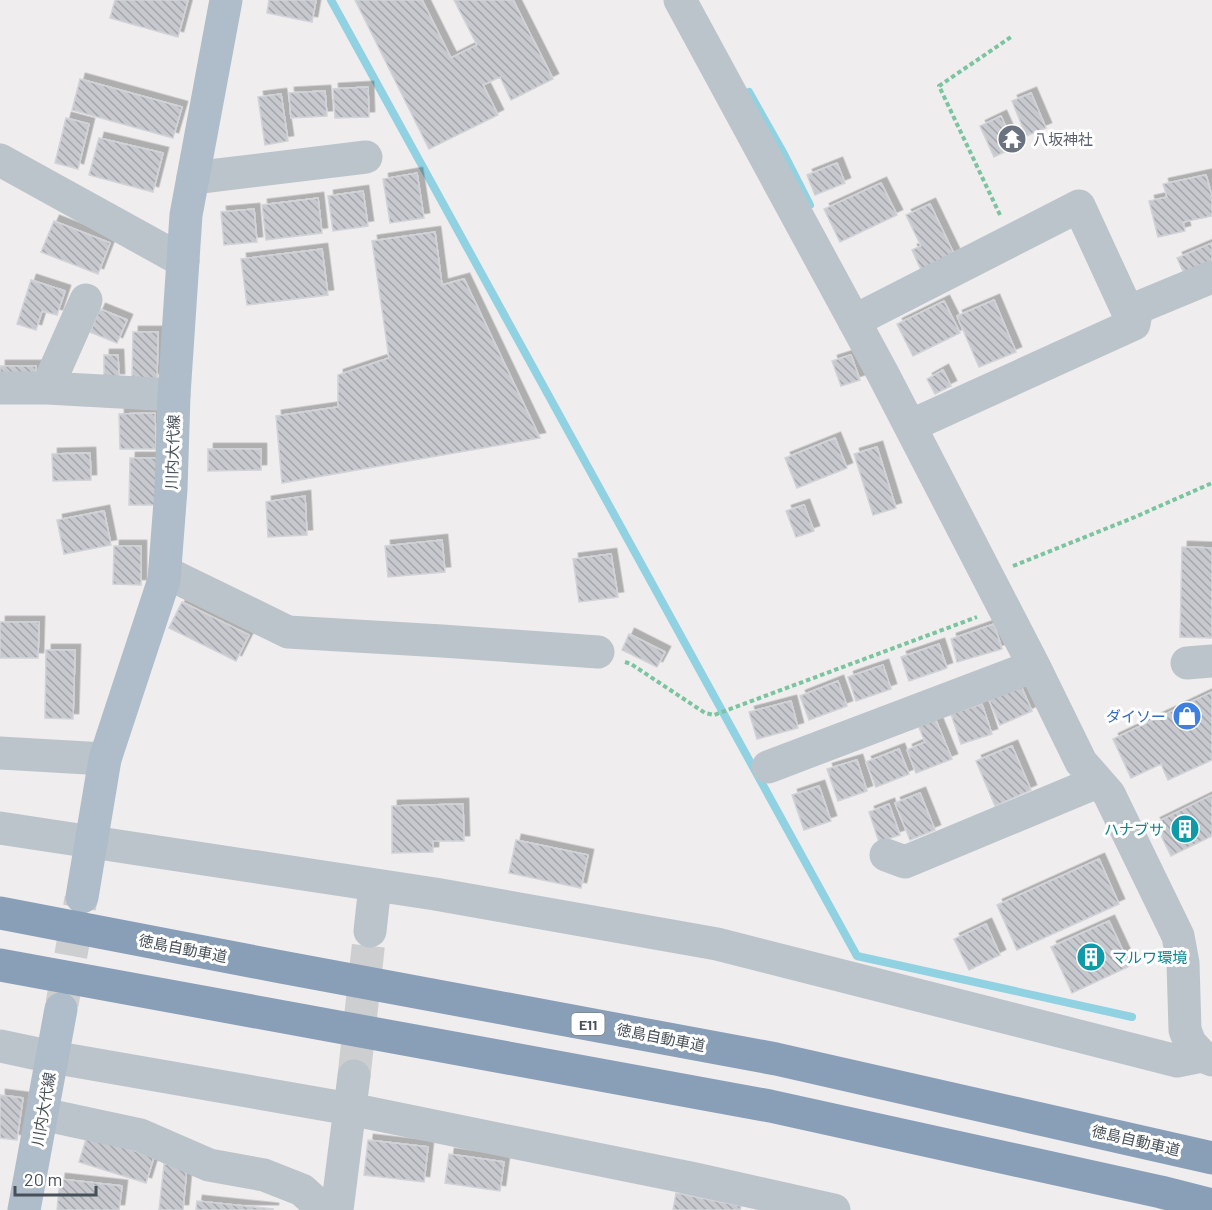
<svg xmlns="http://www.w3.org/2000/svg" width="1212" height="1210" viewBox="0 0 1212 1210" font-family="Barlow,'Noto Sans JP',sans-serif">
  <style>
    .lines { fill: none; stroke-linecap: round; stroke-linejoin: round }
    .stream { stroke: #90d1e2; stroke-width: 8 }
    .building { fill: url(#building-back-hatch); stroke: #d1d3d8; stroke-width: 1.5; filter: url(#shadow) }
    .minor-tunnel { stroke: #cdcecf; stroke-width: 33; stroke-dasharray: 33 16; stroke-linecap: butt }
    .major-tunnel { stroke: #cdcecf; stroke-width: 33; stroke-dasharray: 33 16; stroke-linecap: butt }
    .path { stroke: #7ac4a0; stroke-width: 4; stroke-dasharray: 4.5 3; stroke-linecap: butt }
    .minor { stroke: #bcc4cb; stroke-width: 33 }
    .major { stroke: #afbcc9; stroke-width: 33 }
    .highway { stroke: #899fb7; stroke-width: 33 }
    .labels { text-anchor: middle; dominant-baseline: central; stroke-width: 6; stroke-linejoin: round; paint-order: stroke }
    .shield { fill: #fff; stroke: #7e848a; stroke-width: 1.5 }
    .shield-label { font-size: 14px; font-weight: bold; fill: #475058 }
    .worship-label { font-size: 15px; fill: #5b616d; stroke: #fff; text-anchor: start }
    .street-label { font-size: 15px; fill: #475058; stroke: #fff }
    .shop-label { font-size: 15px; fill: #366cbe; stroke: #fff; text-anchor: end }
    .culture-label { font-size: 15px; fill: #0d838f; stroke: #fff; text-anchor: end }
  </style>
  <defs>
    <pattern id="building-back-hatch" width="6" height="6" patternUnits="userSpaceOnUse" patternTransform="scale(1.5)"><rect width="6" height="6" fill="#c7c9cf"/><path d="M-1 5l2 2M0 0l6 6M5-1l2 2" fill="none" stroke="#a3a6ab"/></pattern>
    <filter id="shadow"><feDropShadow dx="5.5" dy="-5.5" stdDeviation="0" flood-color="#0004"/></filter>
  </defs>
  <rect width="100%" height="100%" fill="#efeded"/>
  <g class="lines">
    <path class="stream" d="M 331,0 L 857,956 L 1132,1017
      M 749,92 L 784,154 L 810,205"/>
  </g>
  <path class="building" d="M 115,0 L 188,0 L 178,37 L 110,18 Z
    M 269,0 L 316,0 L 312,22 L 267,13 Z
    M 355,0 L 422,0 L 451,58 L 477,45 L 454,0 L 513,0 L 553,79 L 511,100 L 500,77 L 483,85 L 498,115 L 429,149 Z
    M 80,79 L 182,107 L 173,138 L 72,110 Z
    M 368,87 L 369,117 L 335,118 L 333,89 Z
    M 325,91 L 327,116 L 291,118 L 289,93 Z
    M 1031,93 L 1046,128 L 1026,136 L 1012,101 Z
    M 281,94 L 288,141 L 265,145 L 258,97 Z
    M 1001,116 L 1015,147 L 994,157 L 980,126 Z
    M 66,118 L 89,124 L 78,169 L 55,163 Z
    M 99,138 L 163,153 L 153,192 L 89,175 Z
    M 837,163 L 845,183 L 815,195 L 807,175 Z
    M 417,173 L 424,218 L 390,223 L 383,179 Z
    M 1206,175 L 1212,196 L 1212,216 L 1183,222 L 1185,231 L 1158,237 L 1149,201 L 1167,197 L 1163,184 Z
    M 881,183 L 897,215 L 840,242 L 824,209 Z
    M 363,191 L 368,226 L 333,231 L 328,196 Z
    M 318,198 L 322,233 L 266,240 L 262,205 Z
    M 930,204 L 954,254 L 921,270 L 912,250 L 921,246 L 906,215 Z
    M 254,209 L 257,242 L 224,245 L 221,212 Z
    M 54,221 L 110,243 L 98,274 L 41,252 Z
    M 435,232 L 442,285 L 464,279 L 540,438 L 282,483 L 276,416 L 338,407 L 338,375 L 389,358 L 372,241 Z
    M 1212,243 L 1212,269 L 1187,280 L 1177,258 Z
    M 322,249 L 328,295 L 247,305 L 241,259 Z
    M 31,280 L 65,291 L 57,315 L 42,311 L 36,330 L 17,324 Z
    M 994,300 L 1016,352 L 979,367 L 957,316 Z
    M 944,301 L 960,333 L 913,356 L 897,324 Z
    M 100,309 L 127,320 L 117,343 L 90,332 Z
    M 133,332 L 158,332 L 157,379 L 132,378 Z
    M 104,355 L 118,355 L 119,379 L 104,379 Z
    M 851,355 L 860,380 L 841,386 L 832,361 Z
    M 0,366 L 36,366 L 36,378 L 0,379 Z
    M 943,370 L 951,386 L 935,394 L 927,379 Z
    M 155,413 L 156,449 L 120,449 L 119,414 Z
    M 835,438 L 847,468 L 797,488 L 785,458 Z
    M 877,447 L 896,508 L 873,515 L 854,454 Z
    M 208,449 L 261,449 L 261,470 L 208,471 Z
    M 90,453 L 91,480 L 53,481 L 52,454 Z
    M 130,458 L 157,458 L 156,505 L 129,505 Z
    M 305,496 L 307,535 L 268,537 L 266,502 Z
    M 804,505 L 814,531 L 796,537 L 786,511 Z
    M 104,511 L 111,545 L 64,554 L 57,520 Z
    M 442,540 L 445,572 L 388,577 L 385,546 Z
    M 114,546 L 141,546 L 141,585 L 113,584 Z
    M 1182,547 L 1212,548 L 1212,638 L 1180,637 Z
    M 611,554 L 618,597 L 579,602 L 573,559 Z
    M 182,602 L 249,635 L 236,661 L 169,628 Z
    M 0,622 L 39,622 L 38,658 L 0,658 Z
    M 994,624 L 1002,649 L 957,662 L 951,639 Z
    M 629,634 L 665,652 L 657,667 L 622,650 Z
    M 939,644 L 947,668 L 909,681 L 901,657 Z
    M 46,650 L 75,650 L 73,719 L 45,718 Z
    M 883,665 L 891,689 L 856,701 L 848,677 Z
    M 838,681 L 847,706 L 809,720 L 800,696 Z
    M 1021,686 L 1032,711 L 1000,725 L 989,700 Z
    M 1212,692 L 1212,760 L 1168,780 L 1161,764 L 1131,778 L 1113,739 Z
    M 791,701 L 798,728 L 757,739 L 749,712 Z
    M 982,704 L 992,734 L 961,744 L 951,714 Z
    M 935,718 L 952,759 L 916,773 L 907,750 L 925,742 L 918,725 Z
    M 1012,746 L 1031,790 L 995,806 L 976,761 Z
    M 899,749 L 909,774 L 876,787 L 866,762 Z
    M 857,760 L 867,791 L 838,801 L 827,769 Z
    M 819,786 L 831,821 L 804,830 L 792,795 Z
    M 920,793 L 935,830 L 910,840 L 895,803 Z
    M 1212,795 L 1212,836 L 1171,856 L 1155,823 Z
    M 463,804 L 464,841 L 433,841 L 433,852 L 392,853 L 392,806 Z
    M 889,804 L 900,835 L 879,842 L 869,812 Z
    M 516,840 L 588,855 L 581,888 L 509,873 Z
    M 1099,859 L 1119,904 L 1017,950 L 997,905 Z
    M 1109,921 L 1130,966 L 1072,993 L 1051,947 Z
    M 986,924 L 1000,955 L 969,970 L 954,939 Z
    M 0,1095 L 23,1098 L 17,1140 L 0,1138 Z
    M 87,1136 L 154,1157 L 146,1183 L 79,1162 Z
    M 368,1140 L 428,1147 L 424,1182 L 364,1175 Z
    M 449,1154 L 504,1162 L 500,1191 L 445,1183 Z
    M 164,1164 L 187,1166 L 183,1210 L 159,1210 Z
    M 60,1179 L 122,1186 L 119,1210 L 57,1210 Z
    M 676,1193 L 741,1206 L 740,1210 L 673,1210 Z
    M 197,1201 L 273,1209 L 273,1210 L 196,1210 Z"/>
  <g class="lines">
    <path class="minor-tunnel" d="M 354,1076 L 370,931"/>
    <path class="major-tunnel" d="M 62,1004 L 81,899"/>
    <path class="path" d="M 1000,215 L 939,86 L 1011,37
      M 1013,566 L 1135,517 L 1212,483
      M 625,662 L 631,664 L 705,713 L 714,715 L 977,617"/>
    <path class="minor" d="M 680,0 L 883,374 L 1034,666 L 1081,762 L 1109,794 L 1178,936 L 1183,963 L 1185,1030 L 1190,1043 L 1202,1056 L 1212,1060
      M 0,160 L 183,261
      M 193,178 L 366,157
      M 854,321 L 1079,206 L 1127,310 L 1137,308
      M 0,388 L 47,388 L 174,395
      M 47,388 L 86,300
      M 910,426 L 1134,324 L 1137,308 L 1212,277
      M 165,572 L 288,632 L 442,641 L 598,652
      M 1187,663 L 1212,661
      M 0,753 L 105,759
      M 768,767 L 1034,666
      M 0,828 L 435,894 L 717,944 L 1177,1061 L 1202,1056
      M 886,855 L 905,862 L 1097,782
      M 370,931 L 375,885
      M 0,1046 L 52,1057 L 350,1109 L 695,1179 L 834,1210
      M 42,1114 L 140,1135 L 209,1165 L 264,1175 L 302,1190 L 324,1210
      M 337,1210 L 354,1076"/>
    <path class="major" d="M 82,897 L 105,759 L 164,580 L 171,489 L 174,395 L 186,215 L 226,0
      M 24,1210 L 61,1009"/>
    <path class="highway" d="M 0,913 L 276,966 L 776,1059 L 1212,1158
      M 0,965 L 770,1106 L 1161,1192 L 1212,1205"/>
  </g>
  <defs>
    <g id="temple-disc" transform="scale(1.5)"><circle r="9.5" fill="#6b7280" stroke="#fff"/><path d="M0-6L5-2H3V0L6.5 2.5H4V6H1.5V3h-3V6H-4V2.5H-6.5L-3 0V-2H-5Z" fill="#fff"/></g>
    <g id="shop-disc" transform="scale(1.5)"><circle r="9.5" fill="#3f7fe0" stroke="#fff"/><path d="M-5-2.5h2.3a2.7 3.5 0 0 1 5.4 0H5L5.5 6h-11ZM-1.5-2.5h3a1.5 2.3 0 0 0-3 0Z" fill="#fff"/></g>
    <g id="building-disc" transform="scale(1.5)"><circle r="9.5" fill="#0f9aa8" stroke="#fff"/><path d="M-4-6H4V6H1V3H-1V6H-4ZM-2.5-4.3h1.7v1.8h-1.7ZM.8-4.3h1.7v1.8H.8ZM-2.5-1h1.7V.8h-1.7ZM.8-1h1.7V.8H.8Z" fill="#fff"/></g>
  </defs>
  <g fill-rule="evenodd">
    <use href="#temple-disc" x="1012" y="139"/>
    <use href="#shop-disc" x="1187" y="716"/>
    <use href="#building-disc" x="1185" y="829"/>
    <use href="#building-disc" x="1091" y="957"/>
  </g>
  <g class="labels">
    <rect class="shield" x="571.5" y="1013" width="33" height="22" rx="4.5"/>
    <g class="shield-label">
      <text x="588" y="1024">E11</text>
    </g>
    <g class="worship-label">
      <text x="1033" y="139">八坂神社</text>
    </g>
    <g class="street-label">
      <text transform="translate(172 452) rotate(-88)">川内大代線</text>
      <text transform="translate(183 948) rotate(11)">徳島自動車道</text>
      <text transform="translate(661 1037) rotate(11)">徳島自動車道</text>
      <text transform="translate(43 1109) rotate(-80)">川内大代線</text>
      <text transform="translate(1136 1140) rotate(13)">徳島自動車道</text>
    </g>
    <g class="shop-label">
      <text x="1166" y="716">ダイソー</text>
    </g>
    <g class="culture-label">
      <text x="1164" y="829">ハナブサ</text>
      <text x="1112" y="957" text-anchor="start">マルワ環境</text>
    </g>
  </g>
  <path d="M15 1186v9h81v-9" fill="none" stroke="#475058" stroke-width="3"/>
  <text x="24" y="1186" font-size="18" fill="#475058" stroke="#ffffff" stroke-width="4.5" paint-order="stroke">20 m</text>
</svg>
